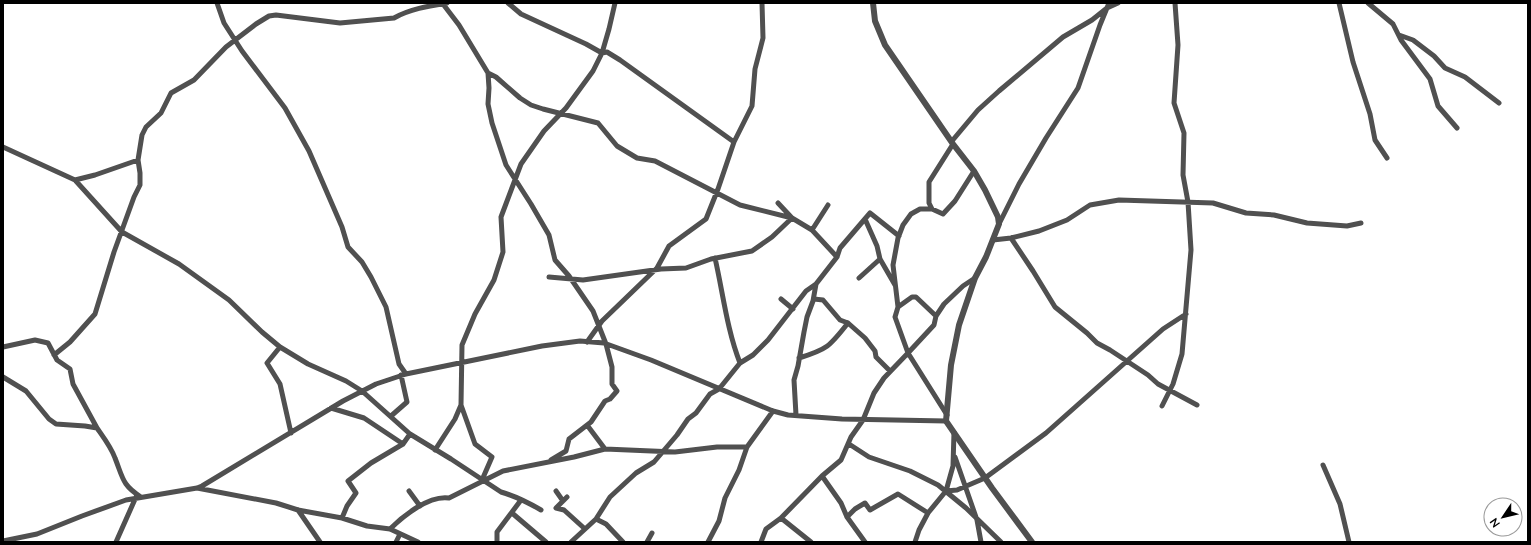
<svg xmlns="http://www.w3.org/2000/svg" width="1531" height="545" viewBox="0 0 1531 545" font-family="Lato,sans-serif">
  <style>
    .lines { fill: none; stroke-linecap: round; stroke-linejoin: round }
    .minor { stroke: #505050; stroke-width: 5 }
    .tertiary { stroke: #505050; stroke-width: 6 }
  </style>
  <rect width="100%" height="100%" fill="#fff"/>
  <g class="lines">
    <path class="minor" d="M 217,3 L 224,23 L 242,51 L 285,108 L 309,151 L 342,227 L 348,247 L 362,262 L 371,277 L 386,307 L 399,364 L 406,374
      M 508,3 L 521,14 L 586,44 L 602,53 L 607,52 L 620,60 L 734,142
      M 1339,3 L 1353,62 L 1370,114 L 1375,140 L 1387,158
      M 1368,3 L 1393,24 L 1401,40 L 1430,79 L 1438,106 L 1457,128
      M 443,4 L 459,25 L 488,73 L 489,88 L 488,104 L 492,123 L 506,165 L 531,204 L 549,235 L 555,260 L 569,276 L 593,311 L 606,344 L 612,367 L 612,384 L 617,391 L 610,399 L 605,401 L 591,422 L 569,439 L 566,451 L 551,460
      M 1399,35 L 1413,40 L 1434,56 L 1445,68 L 1465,77 L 1499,103
      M 488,73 L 496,77 L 520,98 L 531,105 L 543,109 L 598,123 L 617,146 L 637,158 L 655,161 L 740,205 L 792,218
      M 952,141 L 978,110 L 999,91 L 1063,37 L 1092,20 L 1107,8 L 1118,3
      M 3,147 L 75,180 L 122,232 L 179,264 L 229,300 L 262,332 L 280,347 L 308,364 L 346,381 L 362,391 L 410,434 L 451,459 L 501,492 C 515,496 529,503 541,510
      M 75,180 L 95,175 L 138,160
      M 778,203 L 792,218 L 812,230 L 837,257
      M 932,209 L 929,203 L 929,182 L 953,144
      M 865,219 L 877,246 L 880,259 L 895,285
      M 999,224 L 1019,184 L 1046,138 L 1078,88 L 1100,25 L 1109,3
      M 812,230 L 828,205
      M 1011,238 L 1033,271 L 1055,307 L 1087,333 L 1097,343 L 1110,350 L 1148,375 L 1158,384 L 1197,405
      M 993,240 L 1011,238 L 1039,231 L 1067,220 L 1090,205 L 1119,200 L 1213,203 L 1246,213 L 1274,215 L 1307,223 L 1347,226 L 1361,223
      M 715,258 C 723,293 727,330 740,363
      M 549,277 L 583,280 L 661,269 L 686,268 L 711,259 L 752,251 L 772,237 L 792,218
      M 859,278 L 880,259
      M 781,299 L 793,309
      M 814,299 L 823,300 L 840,320 L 848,323
      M 898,307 L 912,297 L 916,297 L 936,316
      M 587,342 L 602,321 L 657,268 L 669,246 L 706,219 L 718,189 L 734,142 L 752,106 L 755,69 L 763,38 L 762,3
      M 3,347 L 35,340 L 48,343 L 57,360 L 70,369 L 73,384 L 97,428
      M 280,347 L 267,363 L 280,384 L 291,433
      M 54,355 L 70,342 L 95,314 L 114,252 L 134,197 L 140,185 L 140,173 L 138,160 L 142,135 L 146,127 L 161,113 L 171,93 L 194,80 L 226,47 L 256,24 L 269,16 L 276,15 L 340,23 L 394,18 C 410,9 429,6 447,3
      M 799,358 C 828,349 830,346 848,323 L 865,338 L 875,351 L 876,357 L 890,371
      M 3,377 L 26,391 L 49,419 L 56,424 L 85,426 L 97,428 C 104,438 111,447 115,458 C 123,478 122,485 141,497
      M 461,405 L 475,444 L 492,457 L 482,480
      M 1162,406 L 1173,384 L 1182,354 L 1191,250 L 1188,202 L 1183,175 L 1184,133 L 1174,103 L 1178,45 L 1175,3
      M 331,408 L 364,418 L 403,444
      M 796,415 L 794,380 L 798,366 L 804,332 L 807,317 L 813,301 L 816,284 L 837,257 L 840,248 L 870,213 L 899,236
      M 947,415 L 908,353 L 934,325 L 936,316 L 944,304 L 963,286 L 975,278
      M 391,416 L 407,402 L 401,375
      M 587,425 L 605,449
      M 849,444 L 869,457 L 910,471 L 938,485 L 966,508 L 1001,542
      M 435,450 L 455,419 L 461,405 L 462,345 L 475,314 L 494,280 L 503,252 L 501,217 L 521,164 L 544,131 L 566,108 L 593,71 L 602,53 L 609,29 L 615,3
      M 955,457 L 977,520 L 981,542
      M 1323,465 L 1340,504 L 1349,542
      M 822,476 L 841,503 L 847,517 L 865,542
      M 197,488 L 276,503 L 298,510 L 342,518 L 367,526 L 390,529 L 418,542
      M 409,491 L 420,506
      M 556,491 L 563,501
      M 946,491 L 957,490 L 985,478 L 1046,433 L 1163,329 L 1186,314
      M 567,497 L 556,508 L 564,510 L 585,529
      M 298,510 L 320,542
      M 512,513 L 546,542
      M 847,517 L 855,509 L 865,503 L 870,510 L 898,494 L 928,513
      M 342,518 L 347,506 L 356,493 L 348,481 L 371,463 L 403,444 L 410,434
      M 781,518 L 811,542
      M 596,519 L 606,524 L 623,542
      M 390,529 C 403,516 429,495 449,498 L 503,471 L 574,457 L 605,449 L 675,452 L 717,447 L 747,447
      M 3,541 L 37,534 L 82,516 L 126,500 L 197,488 L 202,486 L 343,401 L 376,384 L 406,374 L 542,346 L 580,341 L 604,343 L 651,360 L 773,411 L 788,415 L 842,419 L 946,421
      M 116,542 L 136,497
      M 396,542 L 400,534
      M 497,542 L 497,532 L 521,500
      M 571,542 L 596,519 L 610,497 L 636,473 L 654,462 L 677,435 L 688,419 L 696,413 L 710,394 L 719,389 L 740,363 L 753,355 L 768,340 L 806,291 L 816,284
      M 647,542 L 652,533
      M 708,542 L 719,521 L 725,498 L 739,470 L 747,447 L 773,411
      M 761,542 L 766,529 L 781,518 L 822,476 L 841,460 L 851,437 L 863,420 L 874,393 L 884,378 L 908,353 L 895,317 L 898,307 L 893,265 L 898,238 L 903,225 L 911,214 L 920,209 L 932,209 L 943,214 L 955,201 L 974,171
      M 915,542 L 919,530 L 928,513 L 946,491 L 953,466 L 954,432"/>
    <path class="tertiary" d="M 873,3 L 875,21 L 885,45 L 953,144 L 974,171 L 985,190 L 998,217 L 999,224 L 986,257 L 975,278 L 959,325 L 951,365 L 946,421 L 992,488 L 1032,542"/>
  </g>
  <rect width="1531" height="545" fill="none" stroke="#000000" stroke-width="8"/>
  <g transform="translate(1503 517) rotate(235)"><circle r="19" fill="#ffffff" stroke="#999999"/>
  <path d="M0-3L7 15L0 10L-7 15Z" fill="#000000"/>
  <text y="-6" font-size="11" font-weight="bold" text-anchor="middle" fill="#000000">N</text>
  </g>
</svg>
